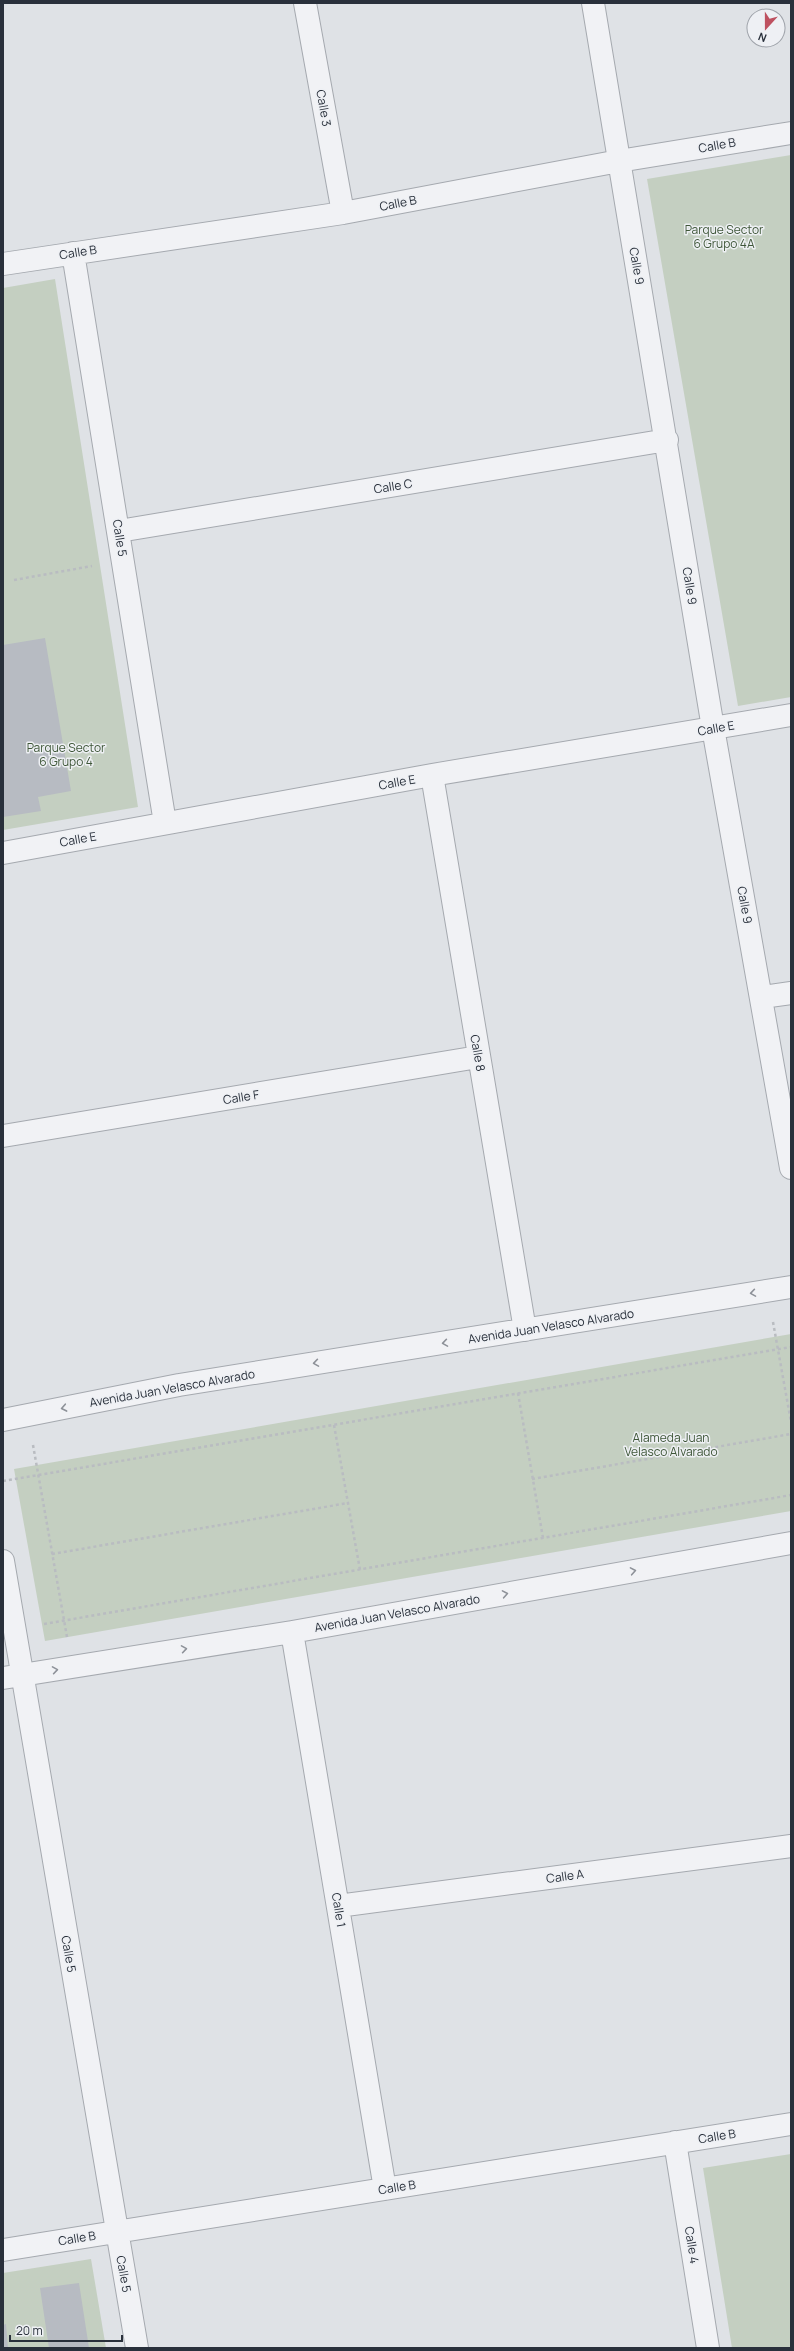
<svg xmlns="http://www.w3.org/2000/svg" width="794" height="2351" viewBox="0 0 794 2351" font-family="Manrope,sans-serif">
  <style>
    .green { fill: #c4cfc1 }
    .building { fill: #b7bbc2 }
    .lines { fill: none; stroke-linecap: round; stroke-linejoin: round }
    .minor-casing { stroke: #a5a9af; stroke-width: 24 }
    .path { stroke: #b9bcc1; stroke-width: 2.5; stroke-dasharray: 3 3; stroke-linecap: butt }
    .minor { stroke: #f1f2f5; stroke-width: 22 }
    .oneway { stroke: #8d9198 }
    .labels { text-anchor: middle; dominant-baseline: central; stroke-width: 3; stroke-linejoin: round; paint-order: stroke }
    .street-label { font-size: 12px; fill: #29303b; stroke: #eef0f4 }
    .park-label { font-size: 12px; fill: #3e5638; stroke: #eef0f4 }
  </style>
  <rect width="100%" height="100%" fill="#dfe2e6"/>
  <path class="green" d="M 791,155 L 791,697 L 738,706 L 647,179 Z
    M 55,279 L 138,807 L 3,830 L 3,288 Z
    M 791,1334 L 791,1511 L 45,1641 L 14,1469 Z
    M 791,2154 L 791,2348 L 732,2348 L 703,2168 Z
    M 91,2259 L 106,2348 L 3,2348 L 3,2273 Z"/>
  <path class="building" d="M 45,638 L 71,791 L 38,797 L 41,811 L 3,817 L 3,645 Z
    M 79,2283 L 89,2348 L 49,2348 L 40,2288 Z
    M 6,2324 L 8,2348 L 3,2348 L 3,2325 Z"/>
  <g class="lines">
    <g class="minor-casing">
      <path id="minor" d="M 305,3 L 343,213
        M 593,3 L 713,728 L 791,1168
        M 73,253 L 165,823
        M 3,264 L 343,213 L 619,161 L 791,133
        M 119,531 L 667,440
        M 432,775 L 525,1330
        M 3,853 L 432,775 L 791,715
        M 762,997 L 791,993
        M 3,1136 L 478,1057
        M 3,1420 L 179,1385 L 791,1287
        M 3,1561 L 137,2348
        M 292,1632 L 385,2189
        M 3,1678 L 292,1632 L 791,1543
        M 338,1906 L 791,1846
        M 675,2142 L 708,2348
        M 3,2250 L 791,2124"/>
    </g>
    <path class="path" d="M 14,580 L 92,566
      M 773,1322 L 791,1422
      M 518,1393 L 543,1538
      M 334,1425 L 360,1570
      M 33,1445 L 67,1637
      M 532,1479 L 791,1434
      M 3,1481 L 791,1347
      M 52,1554 L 348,1503
      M 44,1624 L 791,1495"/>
    <use href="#minor" class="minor"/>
  </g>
  <defs><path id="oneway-chevron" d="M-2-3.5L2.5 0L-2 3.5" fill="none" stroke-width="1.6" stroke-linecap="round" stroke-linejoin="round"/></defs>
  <g class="oneway">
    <use href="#oneway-chevron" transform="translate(753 1293) rotate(171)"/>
    <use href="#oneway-chevron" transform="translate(445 1343) rotate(171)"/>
    <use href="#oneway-chevron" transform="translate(316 1363) rotate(171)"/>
    <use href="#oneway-chevron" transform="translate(64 1408) rotate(169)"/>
    <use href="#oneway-chevron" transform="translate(633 1571) rotate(-10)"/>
    <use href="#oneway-chevron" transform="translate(505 1594) rotate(-10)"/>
    <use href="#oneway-chevron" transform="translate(184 1649) rotate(-9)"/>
    <use href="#oneway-chevron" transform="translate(55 1670) rotate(-9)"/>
  </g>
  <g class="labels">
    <g class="street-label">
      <text transform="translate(324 108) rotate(80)">Calle 3</text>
      <text transform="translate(717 145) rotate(-10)">Calle B</text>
      <text transform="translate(398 203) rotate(-11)">Calle B</text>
      <text transform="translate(78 252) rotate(-9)">Calle B</text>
      <text transform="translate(637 266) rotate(80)">Calle 9</text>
      <text transform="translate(393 486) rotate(-9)">Calle C</text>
      <text transform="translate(120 538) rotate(81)">Calle 5</text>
      <text transform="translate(690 586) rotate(81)">Calle 9</text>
      <text transform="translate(716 728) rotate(-10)">Calle E</text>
      <text transform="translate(397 782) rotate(-10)">Calle E</text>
      <text transform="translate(78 839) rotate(-10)">Calle E</text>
      <text transform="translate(745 905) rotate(80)">Calle 9</text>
      <text transform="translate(478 1053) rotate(80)">Calle 8</text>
      <text transform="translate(241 1097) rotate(-9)">Calle F</text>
      <text transform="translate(551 1326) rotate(-9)">Avenida Juan Velasco Alvarado</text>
      <text transform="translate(172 1388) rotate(-10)">Avenida Juan Velasco Alvarado</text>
      <text transform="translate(397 1613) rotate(-10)">Avenida Juan Velasco Alvarado</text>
      <text transform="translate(565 1876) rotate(-8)">Calle A</text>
      <text transform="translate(339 1910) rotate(81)">Calle 1</text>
      <text transform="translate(69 1954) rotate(80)">Calle 5</text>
      <text transform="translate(717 2136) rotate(-9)">Calle B</text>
      <text transform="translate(397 2187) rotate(-9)">Calle B</text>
      <text transform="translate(77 2238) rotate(-9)">Calle B</text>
      <text transform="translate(692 2245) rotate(81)">Calle 4</text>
      <text transform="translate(124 2274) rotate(80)">Calle 5</text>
    </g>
    <g class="park-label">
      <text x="724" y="229">Parque Sector<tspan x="724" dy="14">6 Grupo 4A</tspan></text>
      <text x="66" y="747">Parque Sector<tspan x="66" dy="14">6 Grupo 4</tspan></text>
      <text x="671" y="1437">Alameda Juan<tspan x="671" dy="14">Velasco Alvarado</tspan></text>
    </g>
  </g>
  <rect width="794" height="2351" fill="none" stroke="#29303b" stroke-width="8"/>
  <g transform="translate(766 28) rotate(201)"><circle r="19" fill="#eef0f4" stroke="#9fa3aa"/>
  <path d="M0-3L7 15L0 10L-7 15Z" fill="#be5160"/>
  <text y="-6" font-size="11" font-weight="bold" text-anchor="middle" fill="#29303b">N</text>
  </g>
  <path d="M10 2335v6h112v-6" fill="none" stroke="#29303b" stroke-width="2"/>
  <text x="16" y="2335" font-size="12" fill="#29303b" stroke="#eef0f4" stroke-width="3" paint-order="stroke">20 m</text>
</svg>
